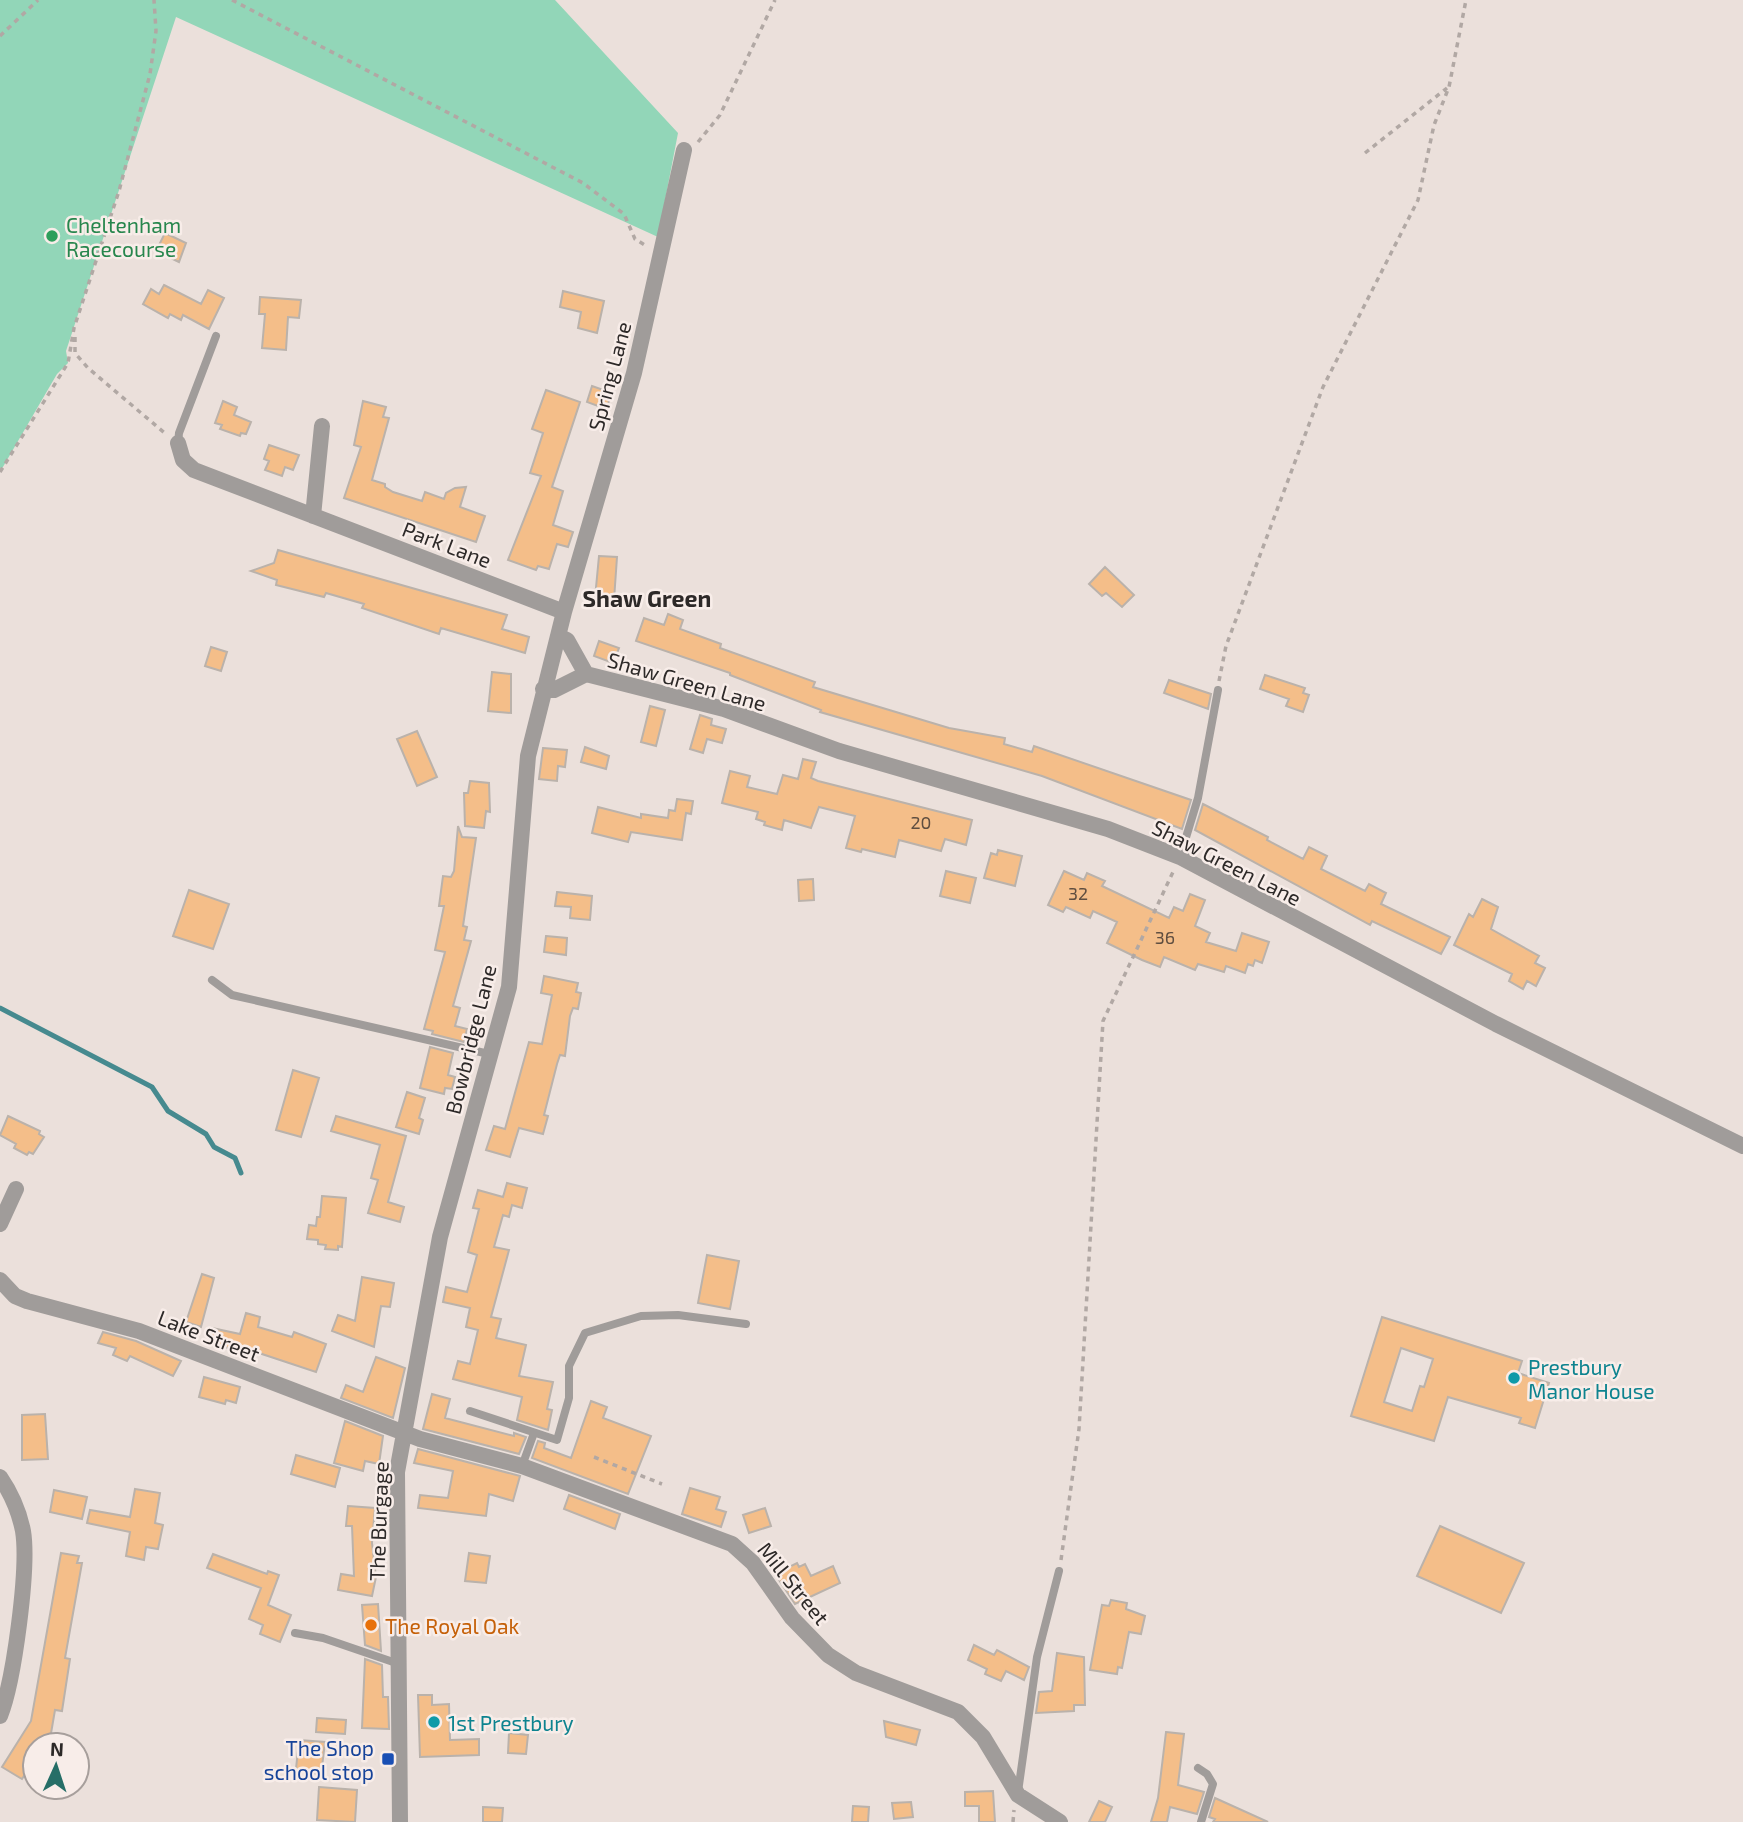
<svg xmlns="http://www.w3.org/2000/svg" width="1743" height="1822" viewBox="0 0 1743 1822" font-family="'Exo 2',sans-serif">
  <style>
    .green { fill: #92d6b8 }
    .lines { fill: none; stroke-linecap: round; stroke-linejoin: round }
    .stream { stroke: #468a8f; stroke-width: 5 }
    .building { fill: #f4be89; stroke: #bab2ab; stroke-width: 2; fill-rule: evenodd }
    .path { stroke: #b1a8a4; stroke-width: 3.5; stroke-dasharray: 5 5; stroke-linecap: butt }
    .service { stroke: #a09c9a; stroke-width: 8 }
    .minor { stroke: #a09c9a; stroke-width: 16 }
    .leisure-dot { fill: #2e9e5b; stroke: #f8ede9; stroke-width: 2.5 }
    .culture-dot { fill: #0f9aa8; stroke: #f8ede9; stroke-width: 2.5 }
    .food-dot { fill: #e8710a; stroke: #f8ede9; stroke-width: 2.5 }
    .transit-dot { fill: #1a4fb4; stroke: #f8ede9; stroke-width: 2.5 }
    .labels { text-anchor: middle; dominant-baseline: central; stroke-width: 5; stroke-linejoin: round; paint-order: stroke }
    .number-label { font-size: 18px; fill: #5f4e40 }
    .leisure-label { font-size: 21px; fill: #27864d; stroke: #f8ede9; text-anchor: start }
    .street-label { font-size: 21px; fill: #2d2928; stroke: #f8ede9 }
    .culture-label { font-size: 21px; fill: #0d838f; stroke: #f8ede9; text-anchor: start }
    .food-label { font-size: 21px; fill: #c56008; stroke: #f8ede9; text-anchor: start }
    .transit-label { font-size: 21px; fill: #164399; stroke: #f8ede9; text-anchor: end }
    .neighbourhood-label { font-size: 23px; font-weight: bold; fill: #2d2928; stroke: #f8ede9 }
  </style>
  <rect width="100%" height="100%" fill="#ebe0db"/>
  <path class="green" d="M 0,0 L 555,0 L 678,133 L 658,237 L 176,17 L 66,351 L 68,363 L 57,374 L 0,472 Z"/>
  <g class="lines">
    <path class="stream" d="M 0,1008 L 152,1087 L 168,1111 L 206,1134 L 214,1147 L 235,1158 L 241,1173"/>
  </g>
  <path class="building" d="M 165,233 L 186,243 L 179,262 L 156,251 Z
    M 164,285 L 201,304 L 208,290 L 224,298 L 209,329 L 183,315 L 181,320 L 170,314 L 168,318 L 143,304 L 151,289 L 159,294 Z
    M 563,291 L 604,301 L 597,333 L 578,328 L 581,312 L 560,307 Z
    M 260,297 L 301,300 L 299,318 L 288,317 L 286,350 L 262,348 L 265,314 L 259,314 Z
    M 592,386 L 612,393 L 606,409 L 587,402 Z
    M 546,390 L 580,402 L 552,487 L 563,491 L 553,525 L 573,532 L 568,547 L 557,544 L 549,569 L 538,566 L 536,570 L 508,560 L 541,476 L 530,473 L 543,433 L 532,429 Z
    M 223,401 L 237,407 L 234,415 L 251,422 L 246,434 L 241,433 L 240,436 L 220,429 L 222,425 L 215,423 Z
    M 363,401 L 386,407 L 383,417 L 389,418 L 372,480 L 385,484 L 385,487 L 393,492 L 422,501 L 425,492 L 444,499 L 446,493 L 455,488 L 466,487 L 460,507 L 485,516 L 476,542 L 344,498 L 361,447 L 354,445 Z
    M 269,445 L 299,455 L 293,470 L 285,467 L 282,476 L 265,470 L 269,461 L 264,459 Z
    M 278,550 L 507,615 L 502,629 L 529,637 L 525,653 L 441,628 L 439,634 L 362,608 L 364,604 L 326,593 L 324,597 L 276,585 L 277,580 L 251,571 L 274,563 Z
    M 599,556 L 617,557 L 614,600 L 595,598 Z
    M 1105,567 L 1134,595 L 1122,607 L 1106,593 L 1102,596 L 1089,584 Z
    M 668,614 L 683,620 L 680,629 L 721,644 L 720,648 L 815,682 L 813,687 L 949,728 L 1005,738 L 1004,744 L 1032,752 L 1034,746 L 1191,800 L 1182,829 L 1042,776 L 820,712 L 821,710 L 730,675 L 730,673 L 636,641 L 644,618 L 664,625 Z
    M 599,641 L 619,648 L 613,663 L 594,656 Z
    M 211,647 L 227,652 L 221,671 L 205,666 Z
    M 492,672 L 511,674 L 511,713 L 488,711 Z
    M 1265,675 L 1305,688 L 1303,693 L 1309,695 L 1303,712 L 1286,706 L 1289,699 L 1260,689 Z
    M 1169,680 L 1211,694 L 1208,709 L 1164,693 Z
    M 650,706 L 665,710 L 656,746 L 641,742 Z
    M 700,715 L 712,719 L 711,725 L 726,729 L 722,743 L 707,739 L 703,753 L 690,749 Z
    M 417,731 L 437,777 L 417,786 L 397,739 Z
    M 585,747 L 609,756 L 606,769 L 581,762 Z
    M 543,748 L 567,750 L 565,767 L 558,766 L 557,781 L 539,779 Z
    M 803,759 L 816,762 L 811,778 L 818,781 L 972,820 L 966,845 L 945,839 L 941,851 L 899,840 L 895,857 L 862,849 L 861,852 L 846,848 L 855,816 L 819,807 L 811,828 L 784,820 L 782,830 L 764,825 L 765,822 L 756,819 L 758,812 L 722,803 L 730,771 L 750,776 L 747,787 L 777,794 L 783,775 L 798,779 Z
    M 470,781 L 489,783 L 490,812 L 486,811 L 484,828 L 465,826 L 464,793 L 468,793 Z
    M 677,799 L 693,801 L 691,814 L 686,813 L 682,840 L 631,832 L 628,842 L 592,833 L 598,807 L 641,818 L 641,814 L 668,818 L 669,810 L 675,811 Z
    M 1203,804 L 1268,837 L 1267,840 L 1303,859 L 1309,847 L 1327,856 L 1321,869 L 1365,891 L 1369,884 L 1386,893 L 1381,904 L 1450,937 L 1441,954 L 1372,921 L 1370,925 L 1195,830 Z
    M 458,826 L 462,837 L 476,838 L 463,926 L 467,927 L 464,940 L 471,941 L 453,1006 L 460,1008 L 455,1026 L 467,1029 L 464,1042 L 432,1034 L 433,1031 L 424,1029 L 445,952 L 435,950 L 444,906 L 439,906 L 443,876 L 451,877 L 454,871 Z
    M 998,850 L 1022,856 L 1015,886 L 984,878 L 991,853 L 997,855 Z
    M 946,871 L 976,878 L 970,903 L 940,896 Z
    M 1064,871 L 1084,880 L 1087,873 L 1105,881 L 1102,886 L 1169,918 L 1174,907 L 1183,911 L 1190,894 L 1205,900 L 1195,926 L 1210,933 L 1206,942 L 1236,951 L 1242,933 L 1269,942 L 1262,963 L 1255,960 L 1253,966 L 1248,964 L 1245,973 L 1226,966 L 1224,972 L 1198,964 L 1195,970 L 1164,957 L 1160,967 L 1142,960 L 1107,943 L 1117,922 L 1093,911 L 1090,918 L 1066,907 L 1063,912 L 1048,905 Z
    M 813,879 L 814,900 L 799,901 L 798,880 Z
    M 189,890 L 229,904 L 213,949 L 173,936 Z
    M 557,892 L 592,896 L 590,920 L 570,918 L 571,907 L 555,906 Z
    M 1482,899 L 1498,907 L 1491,929 L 1539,956 L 1535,963 L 1545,968 L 1536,986 L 1527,981 L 1523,989 L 1509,981 L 1512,974 L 1454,945 L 1469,914 L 1473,917 Z
    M 546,936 L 567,938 L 566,955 L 544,952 Z
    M 544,976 L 578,983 L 576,992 L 581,993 L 578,1009 L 573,1008 L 570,1016 L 565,1056 L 560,1055 L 557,1064 L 544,1115 L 548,1116 L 543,1134 L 519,1128 L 510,1157 L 486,1150 L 494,1126 L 505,1129 L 529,1042 L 542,1044 L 552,995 L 541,993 Z
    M 430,1047 L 453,1053 L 448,1075 L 455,1077 L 452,1089 L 445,1088 L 444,1094 L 420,1088 Z
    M 293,1070 L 319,1078 L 301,1137 L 276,1130 Z
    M 407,1092 L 425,1098 L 419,1118 L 423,1120 L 419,1134 L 396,1127 Z
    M 8,1116 L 40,1131 L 39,1134 L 44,1137 L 33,1154 L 29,1152 L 27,1155 L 14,1148 L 16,1144 L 0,1135 Z
    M 336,1116 L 406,1136 L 388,1202 L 404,1207 L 400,1222 L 368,1213 L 378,1180 L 371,1178 L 380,1145 L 331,1131 Z
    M 507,1183 L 527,1188 L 522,1208 L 512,1205 L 509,1217 L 503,1215 L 494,1247 L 509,1250 L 491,1317 L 501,1319 L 496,1338 L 526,1345 L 519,1376 L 553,1382 L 547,1409 L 552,1410 L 548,1430 L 517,1420 L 522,1397 L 453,1379 L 458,1361 L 470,1364 L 478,1330 L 466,1327 L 470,1308 L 443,1302 L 446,1287 L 467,1292 L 477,1255 L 468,1252 L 479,1209 L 473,1208 L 478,1190 L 503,1197 Z
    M 322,1196 L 346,1198 L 342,1247 L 338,1246 L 338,1250 L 325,1249 L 326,1245 L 318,1244 L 318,1240 L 307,1239 L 309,1225 L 316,1226 L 317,1217 L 320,1217 Z
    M 707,1255 L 739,1261 L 730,1309 L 698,1303 Z
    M 202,1274 L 214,1278 L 201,1327 L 186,1322 Z
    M 362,1277 L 394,1283 L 390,1307 L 381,1306 L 374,1347 L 332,1331 L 338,1315 L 355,1321 Z
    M 246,1313 L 260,1317 L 258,1327 L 292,1337 L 294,1332 L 326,1344 L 316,1372 L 238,1346 L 237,1350 L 209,1343 L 212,1328 L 240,1334 Z
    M 1382,1317 L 1522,1361 L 1518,1373 L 1549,1383 L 1535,1428 L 1519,1423 L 1521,1418 L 1448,1397 L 1434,1441 L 1351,1416 ZM 1401,1348 L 1433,1359 L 1424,1387 L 1420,1386 L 1412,1411 L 1384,1402 Z
    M 103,1332 L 136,1341 L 181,1361 L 173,1376 L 130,1356 L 127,1361 L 113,1355 L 116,1348 L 98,1343 Z
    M 376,1357 L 405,1368 L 393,1418 L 341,1398 L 346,1385 L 363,1392 Z
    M 204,1377 L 240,1387 L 236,1403 L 226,1400 L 225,1404 L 199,1397 Z
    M 432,1394 L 450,1399 L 445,1418 L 514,1436 L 514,1433 L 526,1437 L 519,1454 L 423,1429 Z
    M 591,1401 L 607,1407 L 603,1418 L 651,1436 L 628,1494 L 532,1458 L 538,1441 L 545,1443 L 544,1448 L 571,1458 Z
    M 45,1414 L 48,1459 L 22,1460 L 22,1415 Z
    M 345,1421 L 383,1436 L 379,1464 L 365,1461 L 363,1471 L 334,1463 Z
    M 418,1449 L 520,1476 L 513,1501 L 489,1494 L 486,1516 L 418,1508 L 420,1495 L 448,1498 L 453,1471 L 414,1463 Z
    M 296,1455 L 340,1468 L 335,1487 L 291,1474 Z
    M 690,1488 L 720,1497 L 716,1509 L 726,1512 L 721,1527 L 682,1514 Z
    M 135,1489 L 160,1493 L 155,1523 L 163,1525 L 158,1549 L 146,1547 L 144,1560 L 126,1556 L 130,1532 L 87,1523 L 90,1510 L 130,1517 Z
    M 54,1490 L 87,1497 L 82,1519 L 50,1512 Z
    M 569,1495 L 620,1514 L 615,1529 L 564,1509 Z
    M 348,1506 L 375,1508 L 372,1543 L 376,1577 L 372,1596 L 338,1590 L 341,1574 L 354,1576 L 352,1526 L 346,1526 Z
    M 765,1508 L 771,1526 L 749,1533 L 743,1515 Z
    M 1440,1526 L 1524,1563 L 1501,1613 L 1417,1576 Z
    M 61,1553 L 79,1556 L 77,1563 L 82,1563 L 65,1658 L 70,1659 L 62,1711 L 55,1710 L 49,1745 L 35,1745 L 35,1759 L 22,1779 L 2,1767 L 31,1721 Z
    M 469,1553 L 490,1556 L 486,1583 L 465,1581 Z
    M 213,1554 L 267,1574 L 268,1571 L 279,1575 L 268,1605 L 291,1615 L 280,1642 L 260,1634 L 263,1625 L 249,1619 L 261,1588 L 207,1568 Z
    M 797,1563 L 799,1567 L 805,1564 L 811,1576 L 833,1566 L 840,1583 L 795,1604 L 775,1574 Z
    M 1111,1600 L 1127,1603 L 1126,1609 L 1145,1616 L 1141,1634 L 1129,1632 L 1122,1668 L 1118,1667 L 1117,1674 L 1090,1670 L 1102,1605 L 1109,1606 Z
    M 378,1604 L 381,1651 L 365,1645 L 362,1605 Z
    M 974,1645 L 994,1655 L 997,1650 L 1029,1667 L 1024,1680 L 1006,1671 L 1001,1681 L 985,1674 L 987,1669 L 968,1660 Z
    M 1057,1653 L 1084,1657 L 1085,1705 L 1074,1705 L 1074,1711 L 1036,1713 L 1039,1692 L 1052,1691 Z
    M 365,1659 L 382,1665 L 383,1697 L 388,1697 L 389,1729 L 362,1728 Z
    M 418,1695 L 432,1695 L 432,1705 L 449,1704 L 450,1740 L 479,1739 L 479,1755 L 420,1757 Z
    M 317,1718 L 346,1720 L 345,1734 L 316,1732 Z
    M 884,1721 L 920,1730 L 916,1745 L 886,1737 Z
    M 1166,1732 L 1184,1734 L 1178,1785 L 1204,1792 L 1197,1814 L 1170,1807 L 1167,1822 L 1151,1822 L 1158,1798 Z
    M 509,1733 L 528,1735 L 526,1754 L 508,1753 Z
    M 299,1740 L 325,1742 L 321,1775 L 296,1769 Z
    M 319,1787 L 357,1790 L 355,1822 L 317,1820 Z
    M 993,1791 L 995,1822 L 979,1822 L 979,1806 L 965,1806 L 965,1792 Z
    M 1215,1798 L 1268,1822 L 1213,1822 L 1215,1819 L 1209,1817 Z
    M 1099,1801 L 1112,1807 L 1105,1822 L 1089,1822 Z
    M 911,1802 L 913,1817 L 894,1819 L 892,1803 Z
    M 853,1806 L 869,1807 L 868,1822 L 852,1822 Z
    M 483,1807 L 503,1808 L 502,1822 L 483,1822 Z"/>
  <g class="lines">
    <path class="path" d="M 232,0 L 583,183 L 624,214 L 635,239 L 648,247
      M 0,36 L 38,0
      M 698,142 L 720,115 L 775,0
      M 1365,153 L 1447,88
      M 75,337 L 75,353 L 88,368 L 167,435
      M 0,472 L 68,363 L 74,328 L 119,191 L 150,74 L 156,31 L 154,0
      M 1219,681 L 1226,646 L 1323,387 L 1418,200 L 1434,125 L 1449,87 L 1466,0
      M 594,1457 L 662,1484
      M 1061,1560 L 1079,1429 L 1103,1021 L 1173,872
      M 1013,1822 L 1014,1810"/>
    <path class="service" d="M 178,443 L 179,433 L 216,336
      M 1180,857 L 1198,798 L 1218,690
      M 212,980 L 232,995 L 489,1054
      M 470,1411 L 557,1440 L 569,1398 L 569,1366 L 585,1333 L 641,1316 L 678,1315 L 746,1324
      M 522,1466 L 534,1433
      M 295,1633 L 323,1638 L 399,1664
      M 1198,1768 L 1207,1774 L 1213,1784 L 1201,1822
      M 1018,1792 L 1037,1657 L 1059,1571"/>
    <path class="minor" d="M 178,443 L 183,460 L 194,470 L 564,612
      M 313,516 L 322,426
      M 558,636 L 567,640 L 586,674 L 724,709 L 839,751 L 1108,829 L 1180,857 L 1496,1024 L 1743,1146
      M 543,689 L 554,690 L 586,674
      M 0,1224 L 16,1189
      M 0,1280 L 15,1296 L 27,1301 L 139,1331 L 420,1439 L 522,1466 L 732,1544 L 753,1563 L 792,1618 L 828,1655 L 856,1673 L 958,1712 L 983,1737 L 1018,1795 L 1060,1822
      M 0,1477 C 11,1493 19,1511 23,1531 C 29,1568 14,1681 0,1716
      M 400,1822 L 397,1472 L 440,1237 L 509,987 L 528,756 L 564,612 L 634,373 L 684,150"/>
  </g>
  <circle class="leisure-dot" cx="52" cy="236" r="7"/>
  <g class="culture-dot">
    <circle cx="1514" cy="1378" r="7"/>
    <circle cx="434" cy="1722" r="7"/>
  </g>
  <circle class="food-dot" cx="371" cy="1625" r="7"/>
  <rect class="transit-dot" x="381" y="1752" width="14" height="14" rx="3.5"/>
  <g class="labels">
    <g class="number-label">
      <text x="921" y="822">20</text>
      <text x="1078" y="893">32</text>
      <text x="1165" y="937">36</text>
    </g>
    <g class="leisure-label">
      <text x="66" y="224">Cheltenham<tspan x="66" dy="24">Racecourse</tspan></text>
    </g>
    <g class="street-label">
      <text transform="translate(609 376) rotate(-75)">Spring Lane</text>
      <text transform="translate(447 544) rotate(21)">Park Lane</text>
      <text transform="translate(687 681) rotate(16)">Shaw Green Lane</text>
      <text transform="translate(1227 862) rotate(27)">Shaw Green Lane</text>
      <text transform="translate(470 1039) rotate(-76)">Bowbridge Lane</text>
      <text transform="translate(209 1335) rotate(21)">Lake Street</text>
      <text transform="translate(378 1521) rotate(-88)">The Burgage</text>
      <text transform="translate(794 1583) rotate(51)">Mill Street</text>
    </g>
    <g class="culture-label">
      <text x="1528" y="1366">Prestbury<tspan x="1528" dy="24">Manor House</tspan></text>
      <text x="448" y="1722">1st Prestbury</text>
    </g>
    <g class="food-label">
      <text x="385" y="1625">The Royal Oak</text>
    </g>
    <g class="transit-label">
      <text x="374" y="1747">The Shop<tspan x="374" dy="24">school stop</tspan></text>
    </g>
    <g class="neighbourhood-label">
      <text x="647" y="598">Shaw Green</text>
    </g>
  </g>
  <g transform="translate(56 1766) rotate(3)"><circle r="33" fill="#f8ede9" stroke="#a79f9c" stroke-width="2"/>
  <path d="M0-5L12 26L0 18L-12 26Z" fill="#266e67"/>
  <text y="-10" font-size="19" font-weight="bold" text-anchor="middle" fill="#2d2928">N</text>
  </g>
</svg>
